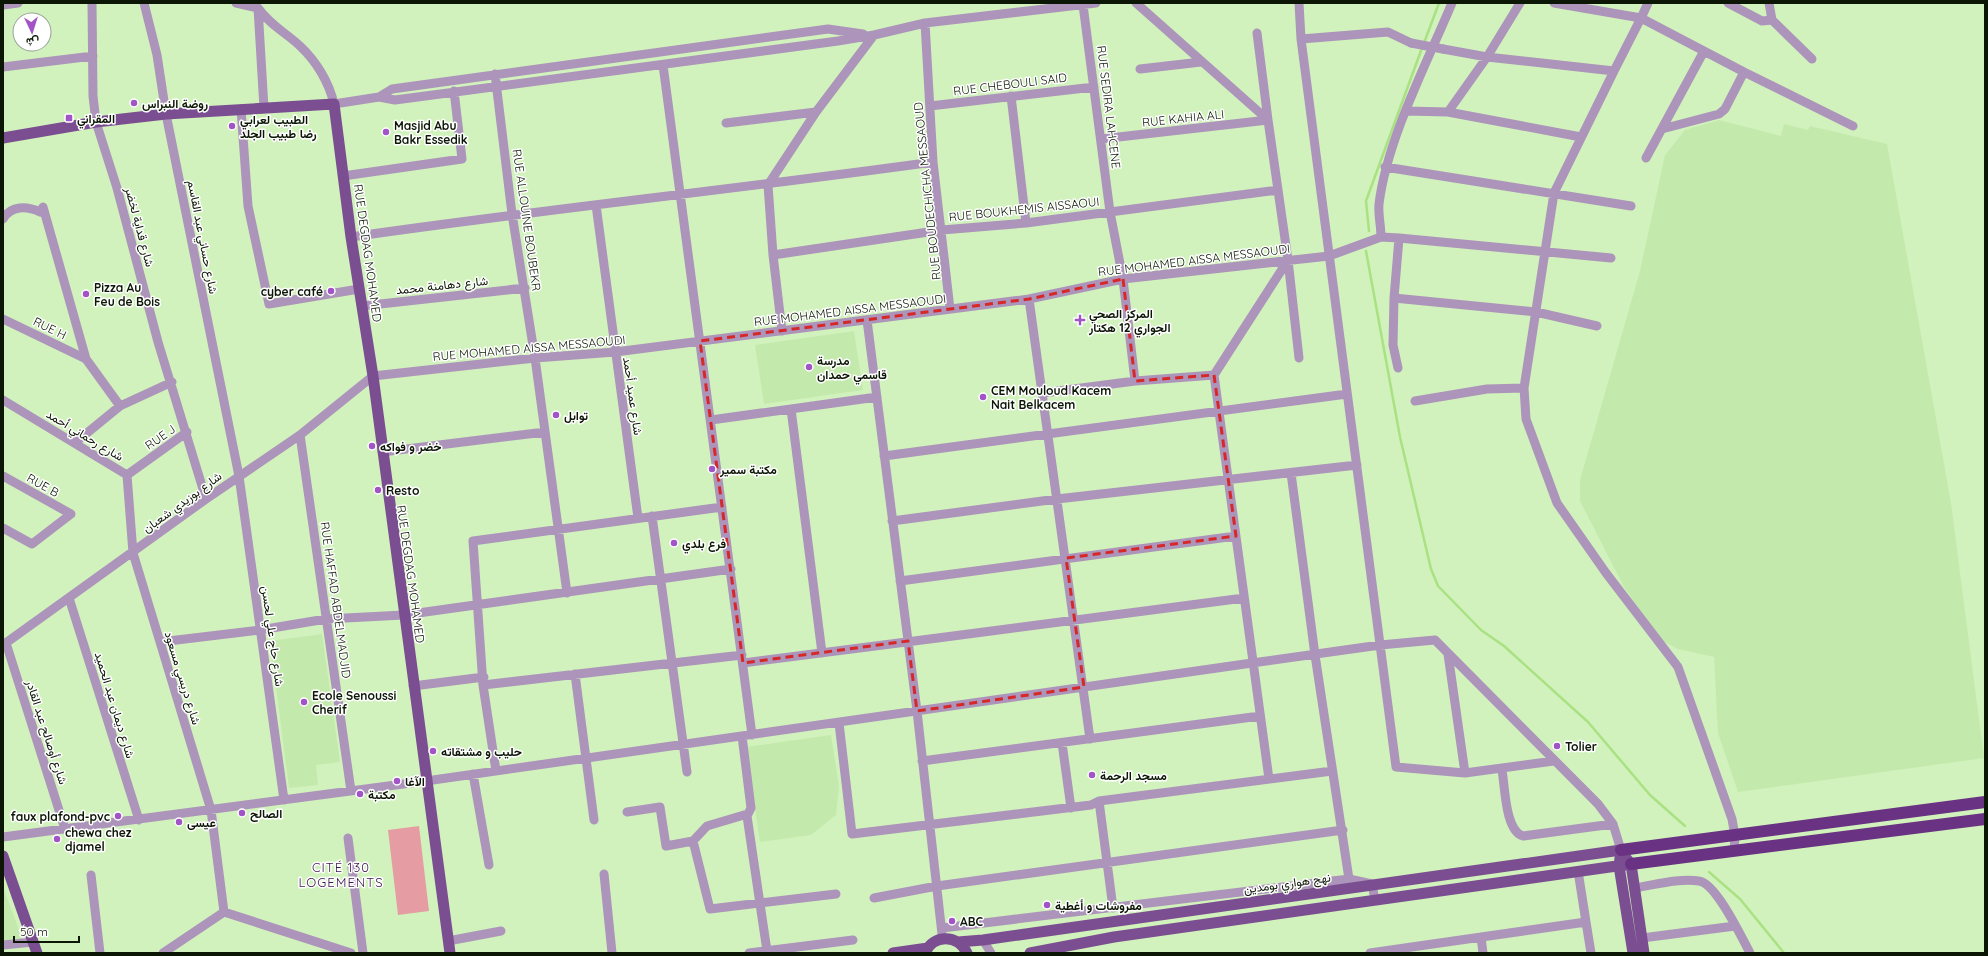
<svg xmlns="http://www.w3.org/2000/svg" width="1988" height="956" viewBox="0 0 1988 956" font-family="Quicksand,Vazirmatn,sans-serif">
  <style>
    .built { fill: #c4e9ad }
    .green { fill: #e59da3 }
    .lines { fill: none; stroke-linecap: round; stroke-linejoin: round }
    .stream { stroke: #a9e183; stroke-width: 2.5 }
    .minor { stroke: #ac94ba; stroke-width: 9 }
    .major { stroke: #7b4e91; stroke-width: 11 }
    .highway { stroke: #693282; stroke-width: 12 }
    .minor-bridge { stroke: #ac94ba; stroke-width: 9 }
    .marked { fill: none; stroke: #d62828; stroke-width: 3; stroke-dasharray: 8 5; stroke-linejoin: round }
    .poi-dot { fill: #a254c6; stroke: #fff; stroke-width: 1.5 }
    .labels { text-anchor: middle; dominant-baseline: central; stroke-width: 3; stroke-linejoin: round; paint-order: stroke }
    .street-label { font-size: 12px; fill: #0b1604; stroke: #fff }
    .poi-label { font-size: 12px; font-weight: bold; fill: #0b1604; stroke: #fff; text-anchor: start }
    .neighbourhood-label { font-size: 13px; letter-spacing: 1px; fill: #3c174d; stroke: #fff }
  </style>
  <rect width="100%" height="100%" fill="#d1f2bc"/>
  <path class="built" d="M 1719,120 L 1781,136 L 1784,124 L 1808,130 L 1810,126 L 1887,144 L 1951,503 L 1984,758 L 1738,792 L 1718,733 L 1714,657 L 1678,649 L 1659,639 L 1624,587 L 1580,501 L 1580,480 L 1640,271 L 1665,155 L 1685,130 Z
    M 854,331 L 863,390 L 764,404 L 755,345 Z
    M 322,634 L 340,762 L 316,765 L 318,785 L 289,788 L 270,641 Z
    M 831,735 L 839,786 L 836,815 L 811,835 L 760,842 L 746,747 Z
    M 3,887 L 22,938 L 3,941 Z"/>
  <path class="green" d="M 419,826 L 429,911 L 398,915 L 388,830 Z"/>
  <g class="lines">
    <path class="stream" d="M 1424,43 L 1439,3
      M 1369,231 L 1366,201 L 1422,48
      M 1366,251 L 1400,437 L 1431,569 L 1438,586 L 1481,630 L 1504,646 L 1588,722 L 1650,795 L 1685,826
      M 1709,872 L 1740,899 L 1784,953"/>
    <path class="minor" d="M 92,3 L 93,96 L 96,122 L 117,188 L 158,342 L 206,499
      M 144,3 L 157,55 L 166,114 L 239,476 L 284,800
      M 236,3 L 258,8 L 264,108
      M 1136,3 L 1268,120 L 1288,260 L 1299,358
      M 1299,3 L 1301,39 L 1396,767 L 1465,773 L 1554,761
      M 1554,3 L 1641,18 L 1614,71
      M 1648,3 L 1641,18 L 1744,72 L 1853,126
      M 1728,3 L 1762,21 L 1772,20 L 1769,3
      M 3,5 L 18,3
      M 1083,5 L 1110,212 L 1123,279 L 1135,381
      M 258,8 C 272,27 284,31 300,46 C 316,61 329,82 334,104 L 379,97 L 395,100 L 838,41 L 874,35 L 925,23 L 1096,3
      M 1772,20 L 1812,59
      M 925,23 L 933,162 L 950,309
      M 1301,39 L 1388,32 L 1411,43
      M 1443,49 L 1487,57 L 1614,71 L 1554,193 L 1524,388 L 1526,419 L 1557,503 L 1606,573 L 1678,667 L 1732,819 L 1735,836 L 1734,851
      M 663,65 L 752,735
      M 3,67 L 93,56
      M 1140,69 L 1201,62
      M 495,74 L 512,214 L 535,358 L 567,593
      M 1011,96 L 1026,223
      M 379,97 L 392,89 L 828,29 L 863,34
      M 930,106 L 1094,87
      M 241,109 L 248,206 L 269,304 L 359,289
      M 1406,111 L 1448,112 L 1581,137
      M 1448,112 L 1487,57 L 1520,3
      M 726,123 L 816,112
      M 1662,129 L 1719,114 L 1725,109 L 1744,72
      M 1101,139 L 1268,120 L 1257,33
      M 1646,158 L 1704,51
      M 1385,167 L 1631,206
      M 343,176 L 462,159 L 454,91
      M 596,205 L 638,518
      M 3,219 C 11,205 27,206 40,212 L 43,207 L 86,359 L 120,406
      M 351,237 C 545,209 739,189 933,162
      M 1399,238 L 1611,258
      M 773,255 L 942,230 L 1026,223 L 1278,190
      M 1394,298 L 1536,312 L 1597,326
      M 1029,299 L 1090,739
      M 362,306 L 525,288
      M 3,319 L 86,359
      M 867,320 L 917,711 L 942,934
      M 782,331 L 773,255 L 768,185 L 816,112 L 874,35
      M 1398,368 L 1393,345 L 1394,298 L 1399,238 L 1381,237 C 1381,226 1378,214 1379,204 C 1387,139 1427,63 1452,3
      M 1043,393 L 1135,381 L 1214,375
      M 3,400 L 127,475 L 133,553 L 211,810 L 224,912
      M 1415,401 L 1487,389 L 1524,388
      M 791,409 L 822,653
      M 711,420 L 877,397
      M 300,435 L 351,791
      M 76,442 L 120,406 L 172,382
      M 382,452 L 545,432
      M 884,456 L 1347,394
      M 127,475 L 187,432
      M 3,476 L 71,514 L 32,544 L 3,528
      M 652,516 L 687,772
      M 892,521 L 1057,499 L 1357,465
      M 900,581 L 1236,536
      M 69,598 L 139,820
      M 160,642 L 260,630 L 326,619 L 404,615 L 731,569
      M 6,643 L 65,829
      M 3,645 L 206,499 L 300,435 L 373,376 L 535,358 L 615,352 L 1029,299 L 1123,279 L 1329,256 L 1381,237
      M 1448,654 L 1465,773
      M 743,663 C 910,641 1077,621 1244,598
      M 575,674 L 594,820
      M 483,685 L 742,655
      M 413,686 L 484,677
      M 839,723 L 852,834 L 1091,805 L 1099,801 L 1332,771
      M 742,736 L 751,808 L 747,816 L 767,951
      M 1062,743 L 1071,808
      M 922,761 L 1260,716
      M 1502,770 C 1505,786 1505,831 1523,836 L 1613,824
      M 496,771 L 483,685 L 473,541 L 722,507
      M 473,774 L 489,865
      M 1269,779 L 1214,375 L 1288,260
      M 1099,801 L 1113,908
      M 627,812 L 660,807 L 666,846 L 693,841 L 707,826 L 744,815 L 747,816
      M 3,837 L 426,781 L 1252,663 L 1380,645 L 1435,640 L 1598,804 L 1613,824 L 1621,850
      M 348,838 L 363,953
      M 693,841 L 710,909 L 836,894
      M 604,874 L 612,953
      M 91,875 L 100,953
      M 1349,879 L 1372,884 L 1375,900
      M 1634,888 C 1655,885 1678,878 1699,881 C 1716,883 1742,938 1750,953
      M 874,898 L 937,886 L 1343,830
      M 224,912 L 351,953
      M 1586,922 L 1591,953
      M 942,928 L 1349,879 L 1315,655 L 1291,473
      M 1481,937 L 1483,953
      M 1642,938 L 1735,926
      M 983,940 L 991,953
      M 448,941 L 501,931
      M 3,945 L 33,942
      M 163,953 L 224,912
      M 749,953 L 853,940
      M 1370,953 L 1586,922 L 1578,871"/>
    <path class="major" d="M 3,138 L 96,122 L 166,114 L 334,104 L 351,237 L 373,376 L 450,953
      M 3,856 L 37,953
      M 1620,858 L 1619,866 L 1633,953
      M 1626,858 L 1631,864 L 1644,953
      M 958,942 L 983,940 L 1621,850
      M 893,953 L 928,948
      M 925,953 C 933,934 958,934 967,953
      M 1030,953 L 1114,937 L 1631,864"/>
    <path class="highway" d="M 1621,850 L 1985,802
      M 1631,864 L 1985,819"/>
    <path class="minor-bridge" d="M 1411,43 L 1443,49"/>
  </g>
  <path class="marked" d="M 1123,279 L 1135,381 L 1214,375 L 1236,536 L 1066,558 L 1084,687 L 917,711 L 908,641 L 743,663 L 700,341 L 1029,299 Z"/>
  <g class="poi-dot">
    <circle cx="134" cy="103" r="4"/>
    <rect x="65" y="114" width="8" height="8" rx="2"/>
    <circle cx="232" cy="126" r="4"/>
    <circle cx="386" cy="132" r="4"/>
    <circle cx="331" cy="291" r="4"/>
    <circle cx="86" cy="294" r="4"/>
    <path d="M1078 314h4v4h4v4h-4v4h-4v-4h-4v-4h4z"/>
    <circle cx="809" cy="367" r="4"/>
    <circle cx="983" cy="397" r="4"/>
    <circle cx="556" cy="415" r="4"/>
    <circle cx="372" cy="446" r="4"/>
    <circle cx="712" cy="469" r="4"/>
    <circle cx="378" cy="490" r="4"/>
    <circle cx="674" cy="543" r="4"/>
    <circle cx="304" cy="702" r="4"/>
    <circle cx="1557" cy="746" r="4"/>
    <circle cx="433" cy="751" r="4"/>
    <circle cx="1092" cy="775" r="4"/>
    <circle cx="397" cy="781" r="4"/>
    <circle cx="360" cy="794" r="4"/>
    <circle cx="242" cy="813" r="4"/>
    <circle cx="118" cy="816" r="4"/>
    <circle cx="179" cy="822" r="4"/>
    <circle cx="57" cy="839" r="4"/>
    <circle cx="1047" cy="905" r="4"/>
    <circle cx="952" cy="921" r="4"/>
  </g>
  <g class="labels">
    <g class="street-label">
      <text transform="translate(1010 84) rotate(-7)">RUE CHEBOULI SAID</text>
      <text transform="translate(1109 107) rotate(83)">RUE SEDIRA LAHCENE</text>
      <text transform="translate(1183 118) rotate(-6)">RUE KAHIA ALI</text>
      <text transform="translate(927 191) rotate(-96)">RUE BOUDECHICHA MESSAOUD</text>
      <text transform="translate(1024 209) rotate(-6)">RUE BOUKHEMIS AISSAOUI</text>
      <text transform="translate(527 220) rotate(82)">RUE ALLOUINE BOUBEKR</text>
      <text transform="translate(140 227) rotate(75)">شارع قداية لخضر</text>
      <text transform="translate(203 237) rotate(79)">شارع حساني عبد القاسم</text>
      <text transform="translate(368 253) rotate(82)">RUE DEGDAG MOHAMED</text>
      <text transform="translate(1194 260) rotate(-7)">RUE MOHAMED AISSA MESSAOUDI</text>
      <text transform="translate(442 285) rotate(-6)">شارع دهامنة محمد</text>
      <text transform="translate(850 310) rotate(-7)">RUE MOHAMED AISSA MESSAOUDI</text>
      <text transform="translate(50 328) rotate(26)">RUE H</text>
      <text transform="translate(529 348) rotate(-5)">RUE MOHAMED AISSA MESSAOUDI</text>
      <text transform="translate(633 396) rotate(82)">شارع عميد أحمد</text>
      <text transform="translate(85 435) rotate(31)">شارع رحماني أحمد</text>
      <text transform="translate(160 437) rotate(-35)">RUE J</text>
      <text transform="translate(43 485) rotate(29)">RUE B</text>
      <text transform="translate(182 502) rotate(-36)">شارع بوزيدي شعبان</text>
      <text transform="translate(411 574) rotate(82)">RUE DEGDAG MOHAMED</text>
      <text transform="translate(336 600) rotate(82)">RUE HAFFAD ABDELMADJID</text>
      <text transform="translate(273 636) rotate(82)">شارع حاج علي لحسن</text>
      <text transform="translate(183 678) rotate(73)">شارع دريسي مسعود</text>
      <text transform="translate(115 705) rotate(73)">شارع ديمان عبد الحميد</text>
      <text transform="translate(47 732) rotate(72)">شارع أوصالح عبد القادر</text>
      <text transform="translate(1287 883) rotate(-8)">نهج هواري بومدين</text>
    </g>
    <g class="poi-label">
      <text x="142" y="103">روضة النبراس</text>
      <text x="77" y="118">المقراني</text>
      <text x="240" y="119">الطبيب لعرابي<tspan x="240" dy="14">رضا طبيب الجلد</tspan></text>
      <text x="394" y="125">Masjid Abu<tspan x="394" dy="14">Bakr Essedik</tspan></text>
      <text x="94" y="287">Pizza Au<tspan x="94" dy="14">Feu de Bois</tspan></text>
      <text x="323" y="291" text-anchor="end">cyber café</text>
      <text x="1089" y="313">المركز الصحي<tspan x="1089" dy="14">الجواري 12 هكتار</tspan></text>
      <text x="817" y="360">مدرسة<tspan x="817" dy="14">قاسمي حمدان</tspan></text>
      <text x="991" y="390">CEM Mouloud Kacem<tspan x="991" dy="14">Nait Belkacem</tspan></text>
      <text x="564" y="415">توابل</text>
      <text x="380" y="446">خضر و فواكه</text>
      <text x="720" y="469">مكتبة سمير</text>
      <text x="386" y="490">Resto</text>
      <text x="682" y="543">فرع بلدي</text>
      <text x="312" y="695">Ecole Senoussi<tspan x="312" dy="14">Cherif</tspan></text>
      <text x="1565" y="746">Tolier</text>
      <text x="441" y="751">حليب و مشتقاته</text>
      <text x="1100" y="775">مسجد الرحمة</text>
      <text x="405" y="781">الآغا</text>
      <text x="368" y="794">مكتبة</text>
      <text x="250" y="813">الصالح</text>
      <text x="110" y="816" text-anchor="end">faux plafond-pvc</text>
      <text x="187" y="822">عيسى</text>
      <text x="65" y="832">chewa chez<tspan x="65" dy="14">djamel</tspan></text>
      <text x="1055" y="905">مفروشات و أغطية</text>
      <text x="960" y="921">ABC</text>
    </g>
    <g class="neighbourhood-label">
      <text x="341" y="867">CITÉ 130<tspan x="341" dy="15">LOGEMENTS</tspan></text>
    </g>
  </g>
  <rect width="1988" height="956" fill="none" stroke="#0b1604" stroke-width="8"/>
  <g transform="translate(32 32) rotate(176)"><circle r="19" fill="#ffffff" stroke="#9da29b"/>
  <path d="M0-3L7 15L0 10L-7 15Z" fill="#a254c6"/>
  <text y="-6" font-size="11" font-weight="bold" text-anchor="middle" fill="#0b1604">ش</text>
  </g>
  <path d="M14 936v6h65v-6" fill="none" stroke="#0b1604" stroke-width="2"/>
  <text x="20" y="936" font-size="12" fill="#0b1604" stroke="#ffffff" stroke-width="3" paint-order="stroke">50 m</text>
</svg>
